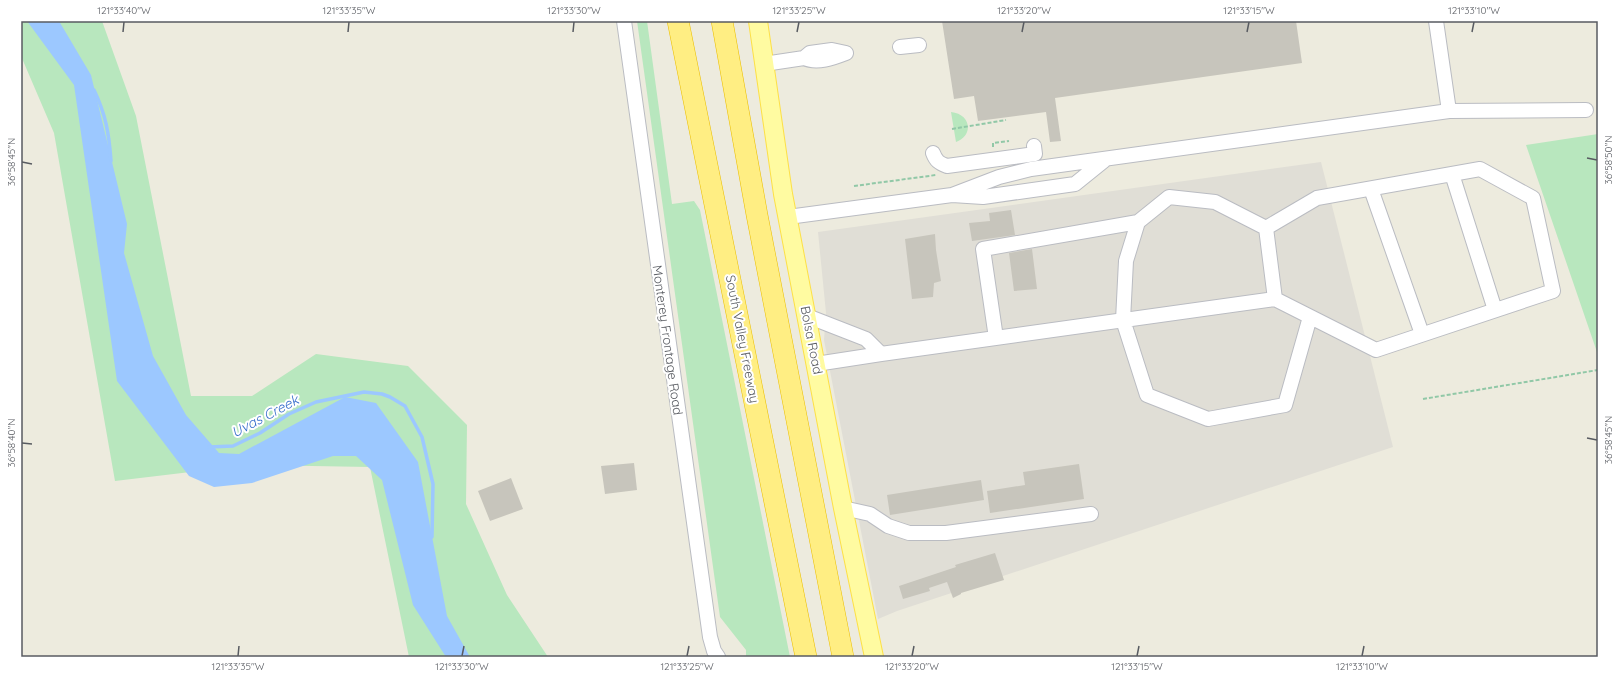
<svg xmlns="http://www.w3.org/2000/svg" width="1619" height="678" viewBox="0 0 1619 678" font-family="Quicksand,sans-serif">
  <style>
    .industrial { fill: #e0ded6 }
    .green { fill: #b8e7be }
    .water { fill: #9cc8ff }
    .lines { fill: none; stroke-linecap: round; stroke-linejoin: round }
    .stream { stroke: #9cc8ff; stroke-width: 3.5 }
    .building { fill: #c7c5bc }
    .minor-casing { stroke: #babcc2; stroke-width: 16 }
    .major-casing { stroke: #fde047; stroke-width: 20 }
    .highway-casing { stroke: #ebbe00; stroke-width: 22 }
    .path { stroke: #91c8a7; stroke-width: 2; stroke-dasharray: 4 2; stroke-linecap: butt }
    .minor { stroke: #fff; stroke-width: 14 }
    .major { stroke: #fffba1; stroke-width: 18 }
    .highway { stroke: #ffee83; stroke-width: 21 }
    .ticks { fill: none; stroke: #585b61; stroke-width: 1.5 }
    .labels { text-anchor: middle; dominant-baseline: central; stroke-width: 4; stroke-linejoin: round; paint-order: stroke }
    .street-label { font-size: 13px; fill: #585b61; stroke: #fff }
    .water-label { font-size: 14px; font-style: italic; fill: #366dcb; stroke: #fff }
    .neatline { fill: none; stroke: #585b61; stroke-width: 1.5 }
    .ticks-label { font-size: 10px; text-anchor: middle; fill: #585b61 }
  </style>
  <rect width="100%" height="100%" fill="#edebde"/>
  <path class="industrial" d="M 1321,162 L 1393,447 L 897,611 L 878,619 L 824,340 L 826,313 L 818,232 Z"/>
  <path class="green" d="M 21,21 L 102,21 L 136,116 L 191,396 L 252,396 L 316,354 L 408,366 L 467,425 L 466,504 L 507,595 L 548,657 L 409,657 L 370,467 L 249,465 L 115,481 L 54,133 L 21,56 Z
    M 637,21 L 647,21 L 672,204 L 694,201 L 700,210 L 790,657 L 746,657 L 746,650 L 720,617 Z
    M 951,112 C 971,114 974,135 956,142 Z
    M 1598,134 L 1598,355 L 1526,145 Z"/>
  <path class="water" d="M 27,21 L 59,21 L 91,75 L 127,224 L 124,253 L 153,356 L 186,415 L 219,453 L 239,454 L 345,397 L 376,403 L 418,462 L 447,616 L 470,657 L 446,657 L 413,605 L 382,480 L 356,456 L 333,456 L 252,483 L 214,487 L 189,476 L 117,381 L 74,85 Z"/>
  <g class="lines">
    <path class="stream" d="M 94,90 C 106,115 109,134 111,161
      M 209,447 L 233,446 L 260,433 L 289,414 L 316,402 L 364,392 L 382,394 L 390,397 L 405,406 L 422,437 L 433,484 L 432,537"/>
  </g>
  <path class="building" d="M 942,21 L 1296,21 L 1302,63 L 1055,98 L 1061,141 L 1050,142 L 1046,112 L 978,121 L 974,96 L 954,99 Z
    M 1011,210 L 1015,235 L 972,241 L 969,223 L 990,221 L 989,213 Z
    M 935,234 L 936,250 L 941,281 L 934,283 L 933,297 L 912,299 L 905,239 Z
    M 1032,249 L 1037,289 L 1014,291 L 1009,253 Z
    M 634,463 L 637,490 L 605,494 L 601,466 Z
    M 1079,464 L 1084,499 L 990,513 L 987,491 L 1025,485 L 1023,472 Z
    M 511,478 L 523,509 L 490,521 L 478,491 Z
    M 981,480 L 984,500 L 890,515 L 887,495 Z
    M 995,553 L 1004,580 L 961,593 L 961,594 L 953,598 L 947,582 L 929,588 L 930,591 L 903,599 L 899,586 L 956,567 L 955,565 Z"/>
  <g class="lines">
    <g class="minor-casing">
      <path id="minor" d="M 624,21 L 710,637 L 714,651 L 718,657
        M 900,47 L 919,45
        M 832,50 L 846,53 C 833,58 817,64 804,58 L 810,53 Z
        M 764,64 L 804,58
        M 1449,111 L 1586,110
        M 933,153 C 936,161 939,163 947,166 L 1035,154 L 1034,146
        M 1452,174 L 1495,310
        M 1371,189 L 1422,334
        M 952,195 L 999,177 L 1031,169 L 1449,111 L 1436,21
        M 788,217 L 952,195 L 983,197 L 1075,184 L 1106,159
        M 1266,228 L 1215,202 L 1169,197 L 1138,222 L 1126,261 L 1123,320 L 1147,395 L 1208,419 L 1285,405 L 1310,317
        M 807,316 L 866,339 L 881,354
        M 996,338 L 983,249 L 1138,222
        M 816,364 L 881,354 L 1275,299 L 1376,350 L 1553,291 L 1533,198 L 1480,169 L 1317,198 L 1266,228 L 1275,299
        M 843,508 L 870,514 L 888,526 L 909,533 L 946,533 L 1091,514"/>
    </g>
    <g class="major-casing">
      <path id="major" d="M 758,21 L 783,194 L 843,508 L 874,657"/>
    </g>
    <g class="highway-casing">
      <path id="highway" d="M 678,21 L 806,657
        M 722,21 L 757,215 L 843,657"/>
    </g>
    <path class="path" d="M 952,129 L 1006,120
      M 993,147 L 993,143 L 1009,141
      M 854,186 L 936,175
      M 1423,399 L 1598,370"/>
    <use href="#minor" class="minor"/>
    <use href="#major" class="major"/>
    <use href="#highway" class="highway"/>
  </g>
  <path class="ticks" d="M 123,32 L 124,22M 348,32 L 349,22M 573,32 L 574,22M 797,32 L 799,22M 1022,32 L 1024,22M 1247,32 L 1249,22M 1472,32 L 1474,22M 1587,158 L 1597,160M 22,162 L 32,164M 1587,438 L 1597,440M 22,443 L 32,444M 238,656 L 239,646M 462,656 L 464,646M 687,656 L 689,646M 912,656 L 914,646M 1137,656 L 1139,646M 1362,656 L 1364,646"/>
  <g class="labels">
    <g class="street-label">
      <text transform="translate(743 339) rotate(79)">South Valley Freeway</text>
      <text transform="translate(668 340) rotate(82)">Monterey Frontage Road</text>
      <text transform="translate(812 340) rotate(79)">Bolsa Road</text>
    </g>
    <g class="water-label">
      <text transform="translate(265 416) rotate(-28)">Uvas Creek</text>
    </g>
  </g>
  <rect width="1619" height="678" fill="none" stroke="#ffffff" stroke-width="44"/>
  <rect x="22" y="22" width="1575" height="634" class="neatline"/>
  <g class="ticks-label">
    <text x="124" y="14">121°33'40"W</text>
    <text x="349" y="14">121°33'35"W</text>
    <text x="574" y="14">121°33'30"W</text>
    <text x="799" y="14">121°33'25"W</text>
    <text x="1024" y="14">121°33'20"W</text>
    <text x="1249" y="14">121°33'15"W</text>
    <text x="1474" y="14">121°33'10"W</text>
    <text transform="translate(1608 160) rotate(-90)" y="4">36°58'50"N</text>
    <text transform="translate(11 162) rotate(-90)" y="4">36°58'45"N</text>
    <text transform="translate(1608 440) rotate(-90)" y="4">36°58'45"N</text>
    <text transform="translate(11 443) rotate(-90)" y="4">36°58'40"N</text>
    <text x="238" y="670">121°33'35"W</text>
    <text x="462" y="670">121°33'30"W</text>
    <text x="687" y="670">121°33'25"W</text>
    <text x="912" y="670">121°33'20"W</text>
    <text x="1137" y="670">121°33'15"W</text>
    <text x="1362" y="670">121°33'10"W</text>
  </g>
</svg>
